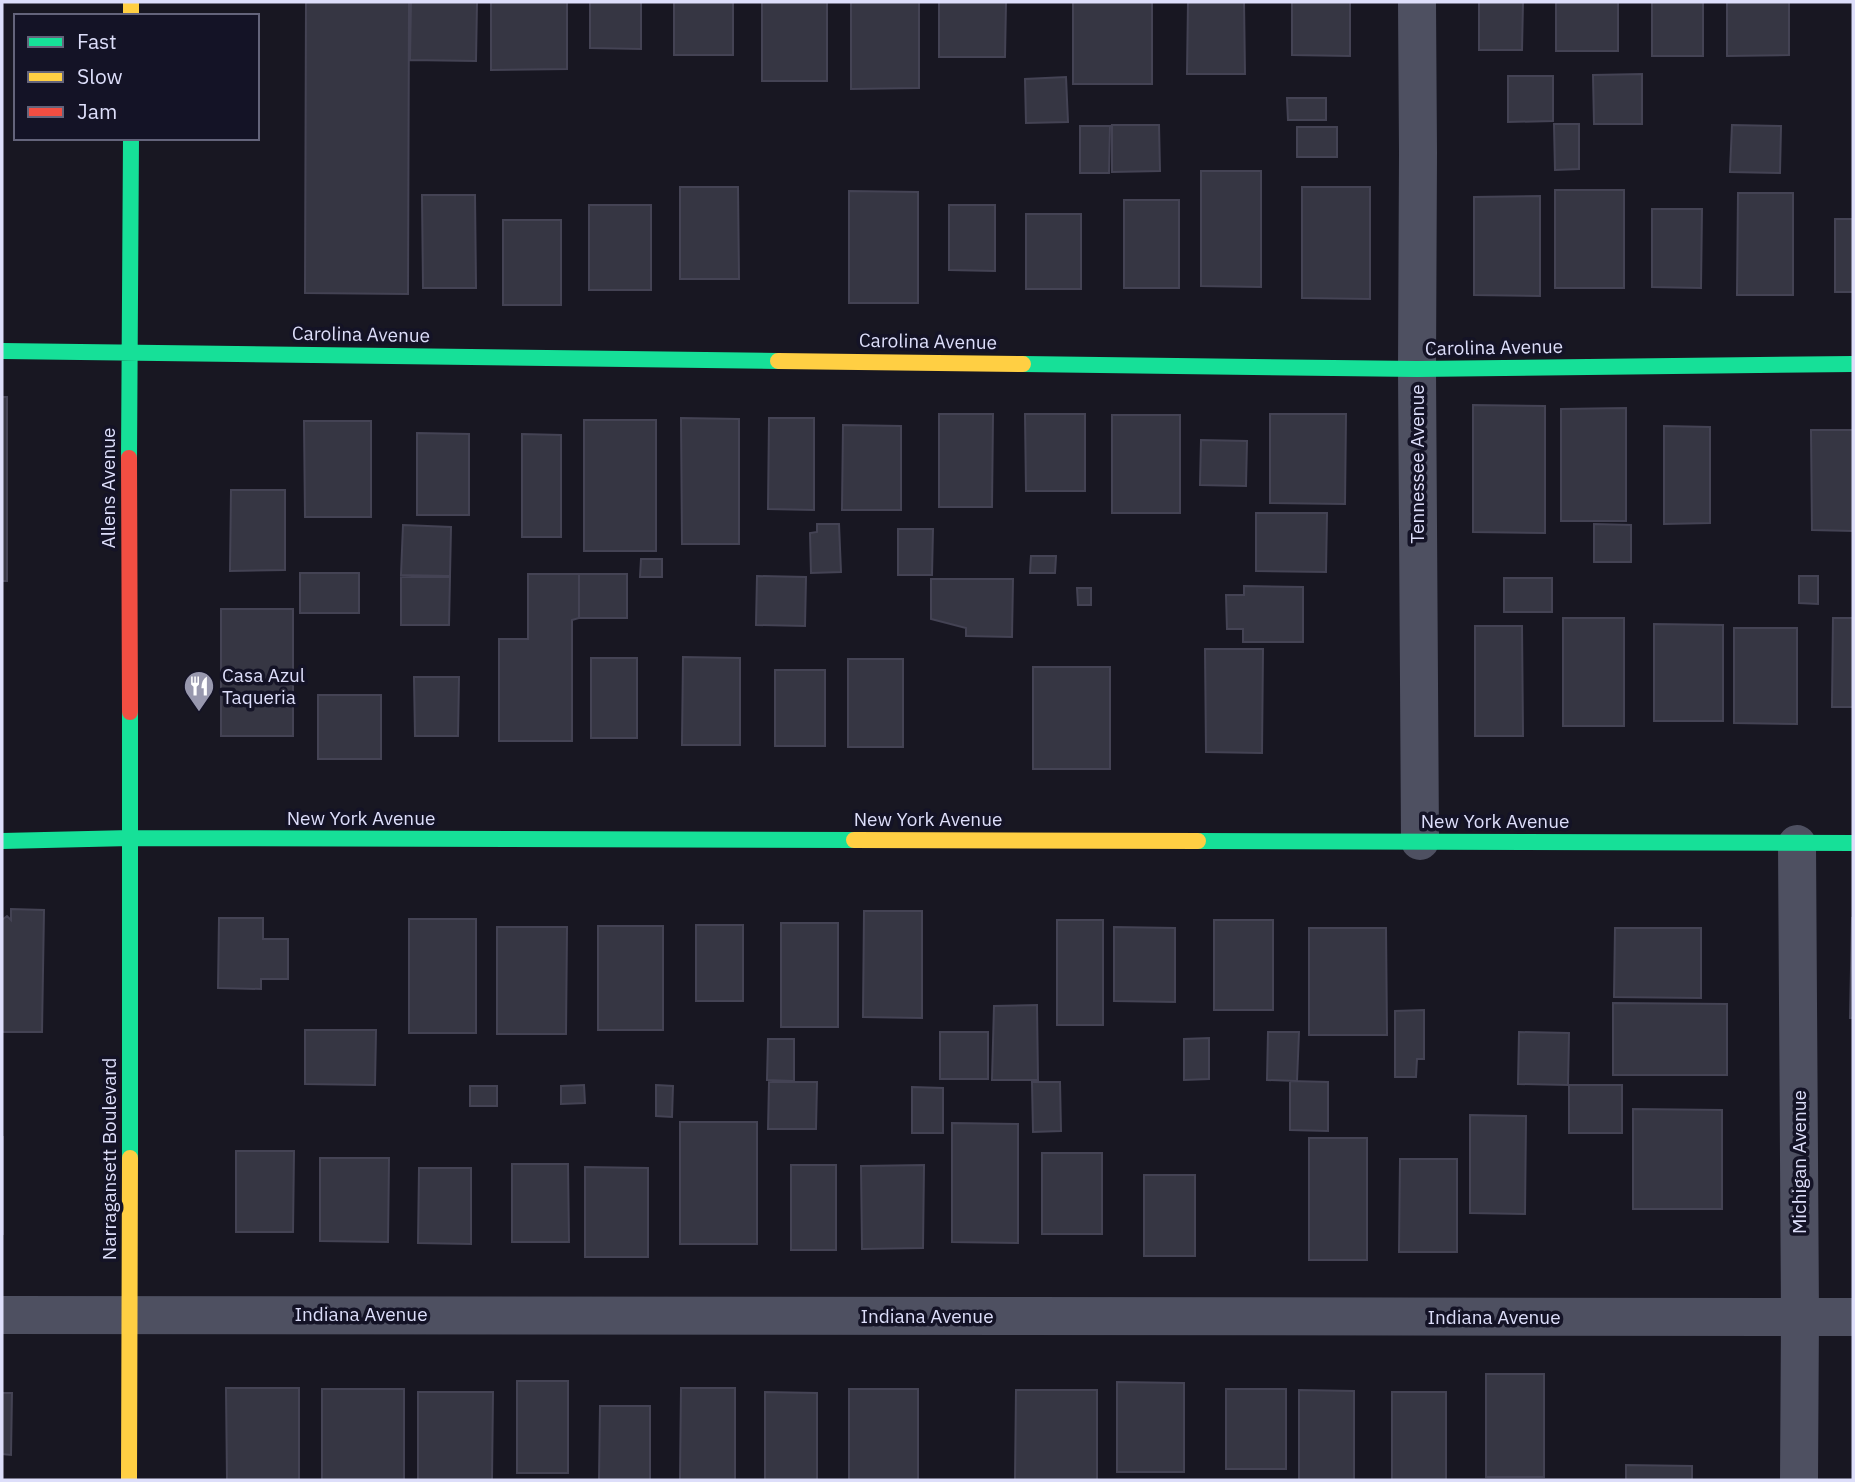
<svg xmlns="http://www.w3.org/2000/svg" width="1855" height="1482" viewBox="0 0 1855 1482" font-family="'IBM Plex Sans',sans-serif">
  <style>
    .building { fill: #363643; stroke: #444354; stroke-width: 2 }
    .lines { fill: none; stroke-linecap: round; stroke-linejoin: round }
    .street { stroke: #4e5061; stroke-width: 38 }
    .fast { stroke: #16e098; stroke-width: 16 }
    .slow { stroke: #ffcf43; stroke-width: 16 }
    .jam { stroke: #f24e42; stroke-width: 16 }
    .labels { text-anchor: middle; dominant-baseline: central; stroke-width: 7; stroke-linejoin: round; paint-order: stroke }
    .street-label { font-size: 19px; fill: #dddefa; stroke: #141326 }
    .poi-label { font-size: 19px; fill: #dddefa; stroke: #141326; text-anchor: start }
  </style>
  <rect width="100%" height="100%" fill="#181722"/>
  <path class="building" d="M 306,2 L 409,2 L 408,294 L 305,293 Z
    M 411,2 L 477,2 L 476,61 L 410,60 Z
    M 491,2 L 567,2 L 567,69 L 491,70 Z
    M 590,2 L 641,2 L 641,49 L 590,48 Z
    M 674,2 L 733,2 L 733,55 L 674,55 Z
    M 762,2 L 827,2 L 827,81 L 762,81 Z
    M 851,2 L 919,2 L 919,88 L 851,89 Z
    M 939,2 L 1006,2 L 1005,57 L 939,57 Z
    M 1073,2 L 1152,2 L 1152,84 L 1073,84 Z
    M 1188,2 L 1244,2 L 1245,74 L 1187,74 Z
    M 1292,2 L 1350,2 L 1350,56 L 1292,55 Z
    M 1479,2 L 1523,2 L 1522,50 L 1479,50 Z
    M 1556,2 L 1618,2 L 1618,51 L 1556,51 Z
    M 1652,2 L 1703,2 L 1703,56 L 1652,56 Z
    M 1727,2 L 1789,2 L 1789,55 L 1727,56 Z
    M 1642,74 L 1642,124 L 1594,124 L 1593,75 Z
    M 1508,76 L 1553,76 L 1553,121 L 1508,122 Z
    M 1066,77 L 1068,122 L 1026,123 L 1025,79 Z
    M 1287,98 L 1326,98 L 1326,120 L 1288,120 Z
    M 1554,124 L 1579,124 L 1579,169 L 1555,170 Z
    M 1112,125 L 1159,125 L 1160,171 L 1112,172 Z
    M 1732,125 L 1781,126 L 1780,173 L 1730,172 Z
    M 1080,126 L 1110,126 L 1109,173 L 1080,173 Z
    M 1297,127 L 1337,127 L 1337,157 L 1297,157 Z
    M 1201,171 L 1261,171 L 1261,287 L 1201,286 Z
    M 680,187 L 738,187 L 739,279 L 680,279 Z
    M 1302,187 L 1370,187 L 1370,299 L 1302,298 Z
    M 1555,190 L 1624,190 L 1624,288 L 1555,288 Z
    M 849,191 L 918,192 L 918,303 L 849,303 Z
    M 1738,193 L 1793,193 L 1793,295 L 1737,295 Z
    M 422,195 L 475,195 L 476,288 L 423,288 Z
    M 1540,196 L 1540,296 L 1474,295 L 1474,197 Z
    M 1124,200 L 1179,200 L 1179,288 L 1124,288 Z
    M 589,205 L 651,205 L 651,290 L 589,290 Z
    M 949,205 L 995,205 L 995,271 L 949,270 Z
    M 1652,209 L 1702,209 L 1701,288 L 1652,287 Z
    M 1026,214 L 1081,214 L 1081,289 L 1026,289 Z
    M 1835,219 L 1853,219 L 1853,292 L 1835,292 Z
    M 503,220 L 561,220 L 561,305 L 503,305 Z
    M 2,397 L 7,397 L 7,581 L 2,581 Z
    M 1473,405 L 1545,406 L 1545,533 L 1473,532 Z
    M 1626,408 L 1626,521 L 1561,521 L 1561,409 Z
    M 939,414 L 993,414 L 992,507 L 939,507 Z
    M 1025,414 L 1085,414 L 1085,491 L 1026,491 Z
    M 1270,414 L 1346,414 L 1345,504 L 1270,503 Z
    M 1112,415 L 1180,415 L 1180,513 L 1112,513 Z
    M 681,418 L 739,419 L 739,544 L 682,544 Z
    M 769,418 L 814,418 L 814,510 L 768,509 Z
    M 584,420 L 656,420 L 656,551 L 584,551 Z
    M 304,421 L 371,421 L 371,517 L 305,517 Z
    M 843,425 L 901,426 L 901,510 L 842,510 Z
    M 1664,426 L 1710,427 L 1710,523 L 1664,524 Z
    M 1811,430 L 1853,430 L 1853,531 L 1812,530 Z
    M 417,433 L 469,434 L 469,515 L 417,515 Z
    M 522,434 L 561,435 L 561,537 L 522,537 Z
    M 1201,440 L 1247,441 L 1246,486 L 1200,485 Z
    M 231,490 L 285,490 L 285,570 L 230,571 Z
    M 1256,513 L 1327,513 L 1326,572 L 1256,571 Z
    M 817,524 L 839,524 L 841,572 L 811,573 L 810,533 L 817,532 Z
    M 1594,524 L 1631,525 L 1631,562 L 1594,562 Z
    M 403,525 L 451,527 L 450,576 L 401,575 Z
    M 898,529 L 933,529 L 932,575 L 898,575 Z
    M 1031,556 L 1056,556 L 1055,573 L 1030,573 Z
    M 641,559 L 662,559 L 662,577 L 640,577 Z
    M 300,573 L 359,573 L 359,613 L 300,613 Z
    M 528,574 L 579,574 L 579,618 L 572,620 L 572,741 L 499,741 L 499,639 L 528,639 Z
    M 579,574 L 627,574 L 627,618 L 579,618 Z
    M 757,576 L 806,577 L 805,626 L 756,625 Z
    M 1799,576 L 1818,576 L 1818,604 L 1799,603 Z
    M 401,577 L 450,577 L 449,625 L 401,625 Z
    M 1504,578 L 1552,578 L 1552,612 L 1504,612 Z
    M 931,579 L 1013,579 L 1012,637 L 966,636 L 966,628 L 931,619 Z
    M 1244,586 L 1303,587 L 1303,642 L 1243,642 L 1243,629 L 1227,629 L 1226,595 L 1244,595 Z
    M 1077,588 L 1091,588 L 1091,605 L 1078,605 Z
    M 221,609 L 293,609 L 293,736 L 221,736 Z
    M 1563,618 L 1624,618 L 1624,726 L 1563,726 Z
    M 1833,618 L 1853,618 L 1853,707 L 1832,707 Z
    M 1654,624 L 1723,625 L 1723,721 L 1654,721 Z
    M 1475,626 L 1522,626 L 1523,736 L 1475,736 Z
    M 1734,628 L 1797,628 L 1797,724 L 1734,723 Z
    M 1205,649 L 1263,649 L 1262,753 L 1206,752 Z
    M 683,657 L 740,658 L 740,745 L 682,745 Z
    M 591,658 L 637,658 L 637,738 L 591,738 Z
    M 848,659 L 903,659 L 903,747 L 848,747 Z
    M 1033,667 L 1110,667 L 1110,769 L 1033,769 Z
    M 775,670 L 825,670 L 825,746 L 775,746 Z
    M 414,677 L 459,677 L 458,736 L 415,736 Z
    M 318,695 L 381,695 L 381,759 L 318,759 Z
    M 11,909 L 44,910 L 42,1032 L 2,1032 L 2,920 L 7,916 L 11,920 Z
    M 864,911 L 922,911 L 922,1018 L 863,1017 Z
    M 219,918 L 263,918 L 263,939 L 288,939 L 288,979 L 261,979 L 261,989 L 218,988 Z
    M 1852,918 L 1853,918 L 1853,1018 L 1850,1018 Z
    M 409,919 L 476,919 L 476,1033 L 409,1033 Z
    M 1057,920 L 1103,920 L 1103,1025 L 1057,1025 Z
    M 1214,920 L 1273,920 L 1273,1010 L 1214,1010 Z
    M 781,923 L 838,923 L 838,1027 L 781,1027 Z
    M 696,925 L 743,925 L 743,1001 L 696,1001 Z
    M 598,926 L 663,926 L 663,1030 L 598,1030 Z
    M 497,927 L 567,927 L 566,1034 L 497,1034 Z
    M 1114,927 L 1175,928 L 1175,1002 L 1114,1001 Z
    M 1309,928 L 1386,928 L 1387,1035 L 1309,1035 Z
    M 1615,928 L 1701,928 L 1701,998 L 1614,997 Z
    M 1613,1003 L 1727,1004 L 1727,1075 L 1613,1075 Z
    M 1037,1005 L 1038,1080 L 992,1080 L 994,1006 Z
    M 1424,1010 L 1424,1059 L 1417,1059 L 1416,1077 L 1395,1077 L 1395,1011 Z
    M 305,1030 L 376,1030 L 375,1085 L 305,1084 Z
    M 940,1032 L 988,1032 L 988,1079 L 940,1079 Z
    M 1268,1032 L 1299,1032 L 1297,1081 L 1267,1080 Z
    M 1519,1032 L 1569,1033 L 1568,1085 L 1518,1084 Z
    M 1209,1038 L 1209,1079 L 1184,1080 L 1184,1039 Z
    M 768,1039 L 794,1039 L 794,1081 L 767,1080 Z
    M 1290,1081 L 1328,1082 L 1328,1131 L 1290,1130 Z
    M 769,1082 L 817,1082 L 816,1129 L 768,1129 Z
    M 1032,1082 L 1060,1082 L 1061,1131 L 1033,1132 Z
    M 584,1085 L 585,1103 L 561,1104 L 561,1086 Z
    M 656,1085 L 673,1086 L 672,1117 L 656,1116 Z
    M 1569,1085 L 1622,1085 L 1622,1133 L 1569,1133 Z
    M 470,1086 L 497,1086 L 497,1106 L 470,1106 Z
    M 912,1087 L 943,1088 L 943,1133 L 912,1133 Z
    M 1633,1109 L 1722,1110 L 1722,1209 L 1633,1209 Z
    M 1470,1115 L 1526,1116 L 1525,1214 L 1470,1213 Z
    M 680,1122 L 757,1122 L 757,1244 L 680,1244 Z
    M 952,1123 L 1018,1124 L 1018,1243 L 952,1242 Z
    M 2,1137 L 3,1137 L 3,1234 L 2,1234 Z
    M 1309,1138 L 1367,1138 L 1367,1260 L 1309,1260 Z
    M 236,1151 L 294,1151 L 293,1232 L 236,1232 Z
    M 1042,1153 L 1102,1153 L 1102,1234 L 1042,1234 Z
    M 320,1158 L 389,1158 L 388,1242 L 320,1241 Z
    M 1400,1159 L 1457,1159 L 1457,1252 L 1399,1252 Z
    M 512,1164 L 568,1164 L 569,1242 L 512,1242 Z
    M 791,1165 L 836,1165 L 836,1250 L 791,1250 Z
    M 924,1165 L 923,1248 L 862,1249 L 861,1166 Z
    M 585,1167 L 648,1168 L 648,1257 L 585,1257 Z
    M 419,1168 L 471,1168 L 471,1244 L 418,1243 Z
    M 1144,1175 L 1195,1175 L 1195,1256 L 1144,1256 Z
    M 1486,1374 L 1544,1374 L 1544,1477 L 1486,1477 Z
    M 517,1381 L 568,1381 L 568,1473 L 517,1473 Z
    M 1117,1382 L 1184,1383 L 1184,1472 L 1117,1472 Z
    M 226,1388 L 299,1388 L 299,1480 L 227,1480 Z
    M 681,1388 L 735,1388 L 735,1480 L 680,1480 Z
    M 322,1389 L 404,1389 L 404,1480 L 322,1480 Z
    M 849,1389 L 918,1389 L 918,1480 L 849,1480 Z
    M 1226,1389 L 1286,1389 L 1286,1469 L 1226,1469 Z
    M 1016,1390 L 1097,1390 L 1097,1480 L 1015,1480 Z
    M 1299,1390 L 1354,1391 L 1354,1480 L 1299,1480 Z
    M 418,1392 L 493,1392 L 492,1480 L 418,1480 Z
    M 765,1392 L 817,1393 L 817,1480 L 765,1480 Z
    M 1392,1392 L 1446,1392 L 1446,1480 L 1392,1480 Z
    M 2,1393 L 12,1393 L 11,1455 L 2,1454 Z
    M 600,1406 L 650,1406 L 650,1480 L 599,1480 Z
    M 1626,1465 L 1692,1466 L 1692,1480 L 1626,1480 Z"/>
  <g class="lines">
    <path class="street" d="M 1417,2 L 1418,153 L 1417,369 L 1420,841
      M 1797,844 L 1800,1317 L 1799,1480
      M 2,1315 L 1853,1317"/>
    <path class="fast" d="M 2,351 L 778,361
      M 1023,364 L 1417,369 L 1853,364
      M 129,458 L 131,138
      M 2,841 L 131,838 L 854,840
      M 1198,841 L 1853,843
      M 130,1158 L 130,712"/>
    <path class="slow" d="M 131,2 L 131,16
      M 778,361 L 1023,364
      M 854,840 L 1198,841
      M 129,1480 L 130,1158"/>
    <path class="jam" d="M 129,458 L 130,712"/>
  </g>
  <defs>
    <g id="restaurant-pin" transform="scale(1.575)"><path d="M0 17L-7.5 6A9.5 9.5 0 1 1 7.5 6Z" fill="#9898ae" stroke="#141326"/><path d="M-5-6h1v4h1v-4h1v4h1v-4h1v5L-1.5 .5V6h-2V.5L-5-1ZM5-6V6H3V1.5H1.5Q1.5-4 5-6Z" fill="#fff"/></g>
  </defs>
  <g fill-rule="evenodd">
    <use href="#restaurant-pin" x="199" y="686"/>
  </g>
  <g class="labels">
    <g class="street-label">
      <text transform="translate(361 334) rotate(1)">Carolina Avenue</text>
      <text transform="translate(928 341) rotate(1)">Carolina Avenue</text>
      <text transform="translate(1494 347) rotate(-1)">Carolina Avenue</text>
      <text transform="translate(1417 464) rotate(-90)">Tennessee Avenue</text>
      <text transform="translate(108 488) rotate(-90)">Allens Avenue</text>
      <text x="361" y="818">New York Avenue</text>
      <text x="928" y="819">New York Avenue</text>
      <text x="1495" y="821">New York Avenue</text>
      <text transform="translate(109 1159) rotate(-90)">Narragansett Boulevard</text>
      <text transform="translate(1799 1162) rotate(-90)">Michigan Avenue</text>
      <text x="361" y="1314">Indiana Avenue</text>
      <text x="927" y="1316">Indiana Avenue</text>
      <text x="1494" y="1317">Indiana Avenue</text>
    </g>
    <g class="poi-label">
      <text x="222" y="675">Casa Azul<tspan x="222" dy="22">Taqueria</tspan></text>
    </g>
  </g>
  <rect width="1855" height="1482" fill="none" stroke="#dddefa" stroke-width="7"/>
  <rect x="14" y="14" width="245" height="126" fill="#141326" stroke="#64647b" stroke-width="2"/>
  <rect x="28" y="37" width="35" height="10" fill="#16e098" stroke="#64647b" stroke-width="2"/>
  <text x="77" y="49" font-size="21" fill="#dddefa">Fast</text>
  <rect x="28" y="72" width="35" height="10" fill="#ffcf43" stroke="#64647b" stroke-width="2"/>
  <text x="77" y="84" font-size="21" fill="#dddefa">Slow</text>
  <rect x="28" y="107" width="35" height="10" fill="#f24e42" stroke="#64647b" stroke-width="2"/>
  <text x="77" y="119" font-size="21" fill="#dddefa">Jam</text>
</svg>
